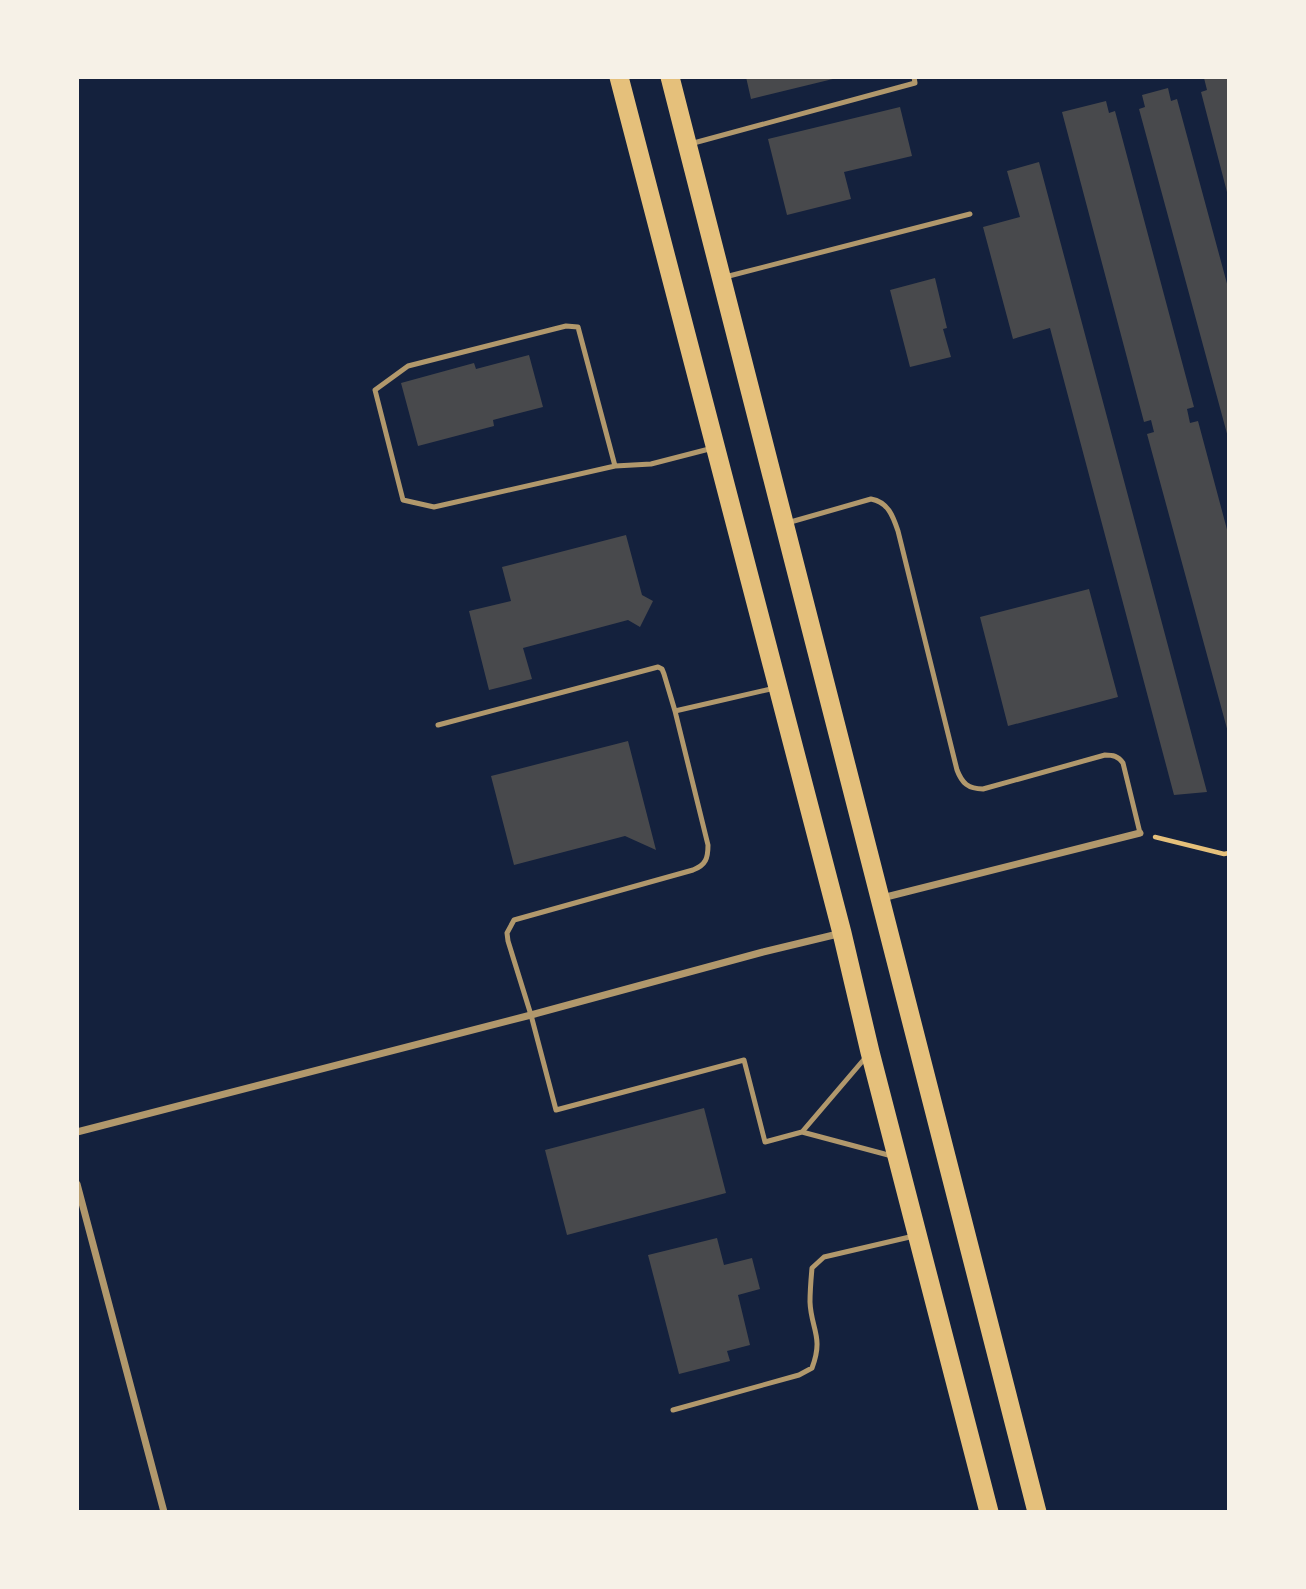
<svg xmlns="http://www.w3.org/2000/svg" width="1306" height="1589" viewBox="0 0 1306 1589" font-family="'Varela Round',sans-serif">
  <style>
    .building { fill: #48494c }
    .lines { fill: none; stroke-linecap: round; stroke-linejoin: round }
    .path { stroke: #e5c07b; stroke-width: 4.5 }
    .service { stroke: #b1986c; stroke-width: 5 }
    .minor { stroke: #b1986c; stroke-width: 7 }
    .trunk { stroke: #e5c07b; stroke-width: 19 }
  </style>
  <rect width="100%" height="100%" fill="#14213d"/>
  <path class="building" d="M 746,77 L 837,77 L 837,78 L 751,99 Z
    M 1229,77 L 1229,196 L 1228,196 L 1201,92 L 1207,90 L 1204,78 Z
    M 1168,88 L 1171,101 L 1177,99 L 1229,291 L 1229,441 L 1139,109 L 1145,107 L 1142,95 Z
    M 1106,101 L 1109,113 L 1115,111 L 1194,407 L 1187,409 L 1190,423 L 1198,421 L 1229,537 L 1229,736 L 1147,434 L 1154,432 L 1151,420 L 1144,422 L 1062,112 Z
    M 900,107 L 912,156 L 844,172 L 851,199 L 787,215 L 768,139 Z
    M 1039,162 L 1207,792 L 1174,795 L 1050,328 L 1013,339 L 983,227 L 1020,217 L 1007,171 Z
    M 935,278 L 947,328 L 943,329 L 951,357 L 910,367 L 890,290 Z
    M 529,355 L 543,407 L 493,420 L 494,426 L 418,446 L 401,383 L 474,363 L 476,369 Z
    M 626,535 L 642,595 L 653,601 L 640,627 L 628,620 L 523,648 L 532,679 L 489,690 L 469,611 L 511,601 L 502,567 Z
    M 1089,589 L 1118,697 L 1008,726 L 980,617 Z
    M 628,741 L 656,850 L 625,836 L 514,865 L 491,776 Z
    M 704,1108 L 726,1193 L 567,1235 L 545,1150 Z
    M 717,1238 L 724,1265 L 752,1258 L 760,1289 L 738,1295 L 750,1345 L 727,1351 L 730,1361 L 679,1374 L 648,1255 Z"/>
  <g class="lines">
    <path class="path" d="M 1155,837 L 1224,854 L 1229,853"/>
    <path class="service" d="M 690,144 L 915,83 L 914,77
      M 725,277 L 970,214
      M 615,466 L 434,507 L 403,500 L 375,390 L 408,366 L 566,326 L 578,327 L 615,466 L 651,464 L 713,448
      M 787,523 L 871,499 C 888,502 893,516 898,531 L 957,770 C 962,783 968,789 983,789 L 1105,755 C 1113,755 1118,756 1123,763 L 1140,833
      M 675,711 L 708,845 C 708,858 706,865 693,870 L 514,920 L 507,933 L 508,941 L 531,1015 L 556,1110 L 744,1060 L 765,1142 L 802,1132 L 892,1156
      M 438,725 L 658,667 L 662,669 L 664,674 L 675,711 L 775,688
      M 802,1132 L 866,1057
      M 673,1410 L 799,1375 L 812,1368 C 824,1337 811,1329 810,1302 C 810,1290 811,1279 812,1268 L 824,1257 L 914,1236"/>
    <path class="minor" d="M 882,898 L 1140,833
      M 77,1132 L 531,1015 L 763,952 L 842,933
      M 77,1184 L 164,1512"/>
    <path class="trunk" d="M 619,77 L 842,933 L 870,1052 L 989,1512
      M 670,77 L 1037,1512"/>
  </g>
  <rect width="1306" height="1589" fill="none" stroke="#f6f1e7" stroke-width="158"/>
</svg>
